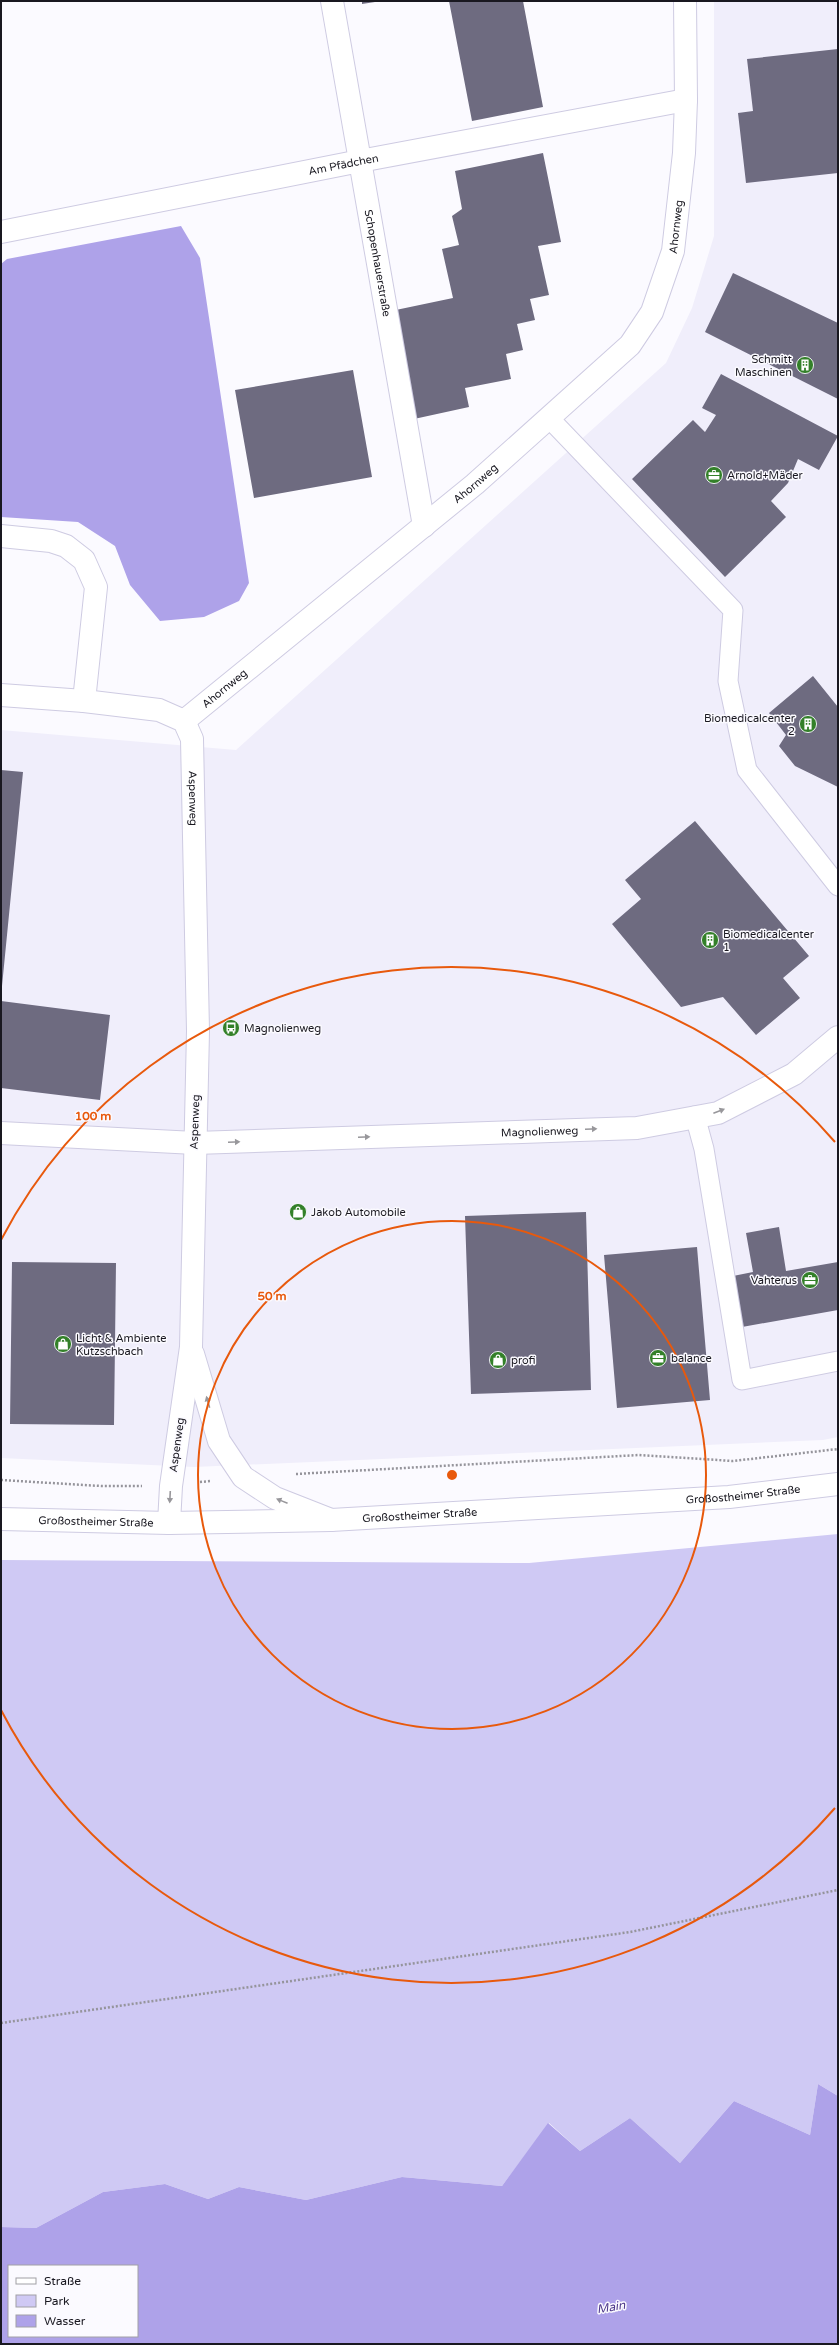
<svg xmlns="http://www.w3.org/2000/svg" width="839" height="2345" viewBox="0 0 839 2345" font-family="'Varela Round',sans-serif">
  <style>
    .built { fill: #f0eefb }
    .green { fill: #cfc9f4 }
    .water { fill: #aea2e9; fill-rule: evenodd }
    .building { fill: #6e6b80 }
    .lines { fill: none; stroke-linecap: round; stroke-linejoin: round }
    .service-casing { stroke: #cecbe2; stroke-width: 21 }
    .minor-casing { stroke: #cecbe2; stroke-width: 24 }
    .tertiary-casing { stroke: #cecbe2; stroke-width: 24 }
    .secondary-casing { stroke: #cecbe2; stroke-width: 24 }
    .path { stroke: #95949b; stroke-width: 2.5; stroke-dasharray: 2 2; stroke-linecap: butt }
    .service { stroke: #fff; stroke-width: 19 }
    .minor { stroke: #fff; stroke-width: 22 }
    .tertiary { stroke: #fff; stroke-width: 22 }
    .secondary { stroke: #fff; stroke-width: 22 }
    .oneway { fill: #98979b }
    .ring { fill: none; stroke: #e8590c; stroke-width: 2 }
    .labels { text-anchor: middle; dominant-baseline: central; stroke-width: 3; stroke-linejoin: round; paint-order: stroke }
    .street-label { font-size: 11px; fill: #191820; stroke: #fbfaff }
    .poi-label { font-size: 11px; fill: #191820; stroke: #fbfaff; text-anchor: start }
    .water-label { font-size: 12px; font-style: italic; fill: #4e398b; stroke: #fbfaff }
    .centre { fill: #e8590c; stroke: #fbfaff; stroke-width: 2 }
    .ring-label { font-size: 12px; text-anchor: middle; font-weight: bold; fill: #e8590c; stroke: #fbfaff; stroke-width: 3; stroke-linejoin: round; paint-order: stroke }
  </style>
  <rect width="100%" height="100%" fill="#fbfaff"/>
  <path class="built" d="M 714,1 L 838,1 L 838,1437 L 823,1440 L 194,1467 L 1,1458 L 1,730 L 236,750 L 666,363 L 692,308 L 714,236 Z"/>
  <path class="green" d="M 838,1534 L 838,2096 L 818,2084 L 810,2135 L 734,2101 L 680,2163 L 630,2118 L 580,2151 L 549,2123 L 502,2186 L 402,2177 L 306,2200 L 239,2187 L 208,2199 L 165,2184 L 103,2192 L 36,2228 L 1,2227 L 1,1560 L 529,1563 Z"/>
  <path class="water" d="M 181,226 L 200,258 L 249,583 L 239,601 L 204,617 L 160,621 L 130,585 L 115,546 L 78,522 L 1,517 L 1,264 L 7,259 Z
    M 818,2084 L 838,2096 L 838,2344 L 1,2344 L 1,2227 L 36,2228 L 103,2192 L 165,2184 L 208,2199 L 239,2187 L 306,2200 L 402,2177 L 502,2186 L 548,2123 L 580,2151 L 630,2118 L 680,2163 L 734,2101 L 810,2135 ZM 9,2266 L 137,2266 L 137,2336 L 9,2336 Z"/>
  <path class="building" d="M 362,1 L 375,1 L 375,2 L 362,4 Z
    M 449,1 L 523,1 L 543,107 L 472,121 Z
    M 838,49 L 838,173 L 746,183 L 738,113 L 753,111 L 747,59 Z
    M 543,153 L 561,242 L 538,246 L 549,295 L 530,299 L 535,320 L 517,324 L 523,350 L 506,354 L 511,379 L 465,388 L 469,407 L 414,419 L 391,311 L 453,298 L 442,249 L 459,245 L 452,216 L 462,209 L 455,171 Z
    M 733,273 L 838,323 L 838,399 L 705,332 Z
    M 353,370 L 372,477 L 254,498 L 235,390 Z
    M 721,374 L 838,436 L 819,470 L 798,459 L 788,483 L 771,501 L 786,517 L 725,577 L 632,479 L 693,420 L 705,432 L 716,415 L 702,408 Z
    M 813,676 L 838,707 L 838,787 L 795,766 L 779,746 L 786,735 L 769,713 Z
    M 1,770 L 23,772 L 2,986 L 1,986 Z
    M 695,821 L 809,956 L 783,978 L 800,998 L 756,1035 L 723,997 L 681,1007 L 612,924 L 641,899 L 625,880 Z
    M 1,1001 L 110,1015 L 100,1100 L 1,1088 Z
    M 586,1212 L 591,1390 L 471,1394 L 465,1216 Z
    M 779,1227 L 786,1271 L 838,1262 L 838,1310 L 742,1327 L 733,1276 L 753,1272 L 746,1233 Z
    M 697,1247 L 710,1400 L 617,1408 L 604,1255 Z
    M 12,1262 L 116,1263 L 114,1425 L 10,1424 Z"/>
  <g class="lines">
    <g class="service-casing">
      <path id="service" d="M 549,418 L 733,610 L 728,681 L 747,770 L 838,886
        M 695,1116 L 704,1149 L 742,1380 L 838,1361"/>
    </g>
    <g class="minor-casing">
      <g id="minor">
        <path id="s1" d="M 332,1 L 424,526"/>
        <path id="s2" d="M 1,232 L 360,161 L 686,100"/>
        <path d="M 1,536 L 51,541 L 66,546 L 84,560 L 96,587 L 84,701"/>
        <path id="s3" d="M 184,721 L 475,484 L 630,345 L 652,312 L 673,251 L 684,153 L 686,100 L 685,1"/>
        <path id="s4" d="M 1,1133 L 195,1143 L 637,1128 L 718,1113 L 794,1074 L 838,1037"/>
      </g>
    </g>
    <g class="tertiary-casing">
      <g id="tertiary">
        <path id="s5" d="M 1,695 L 84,701 L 159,710 L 184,721 L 192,739 L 198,1031 L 191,1347 L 171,1486 L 169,1523"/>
        <path d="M 193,1354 L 219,1441 L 243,1477 L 275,1498 L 331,1520"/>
      </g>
    </g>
    <g class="secondary-casing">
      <g id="secondary">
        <path id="s6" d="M 1,1519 L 169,1523 L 331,1520 L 729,1497 L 838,1484"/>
      </g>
    </g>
    <path class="path" d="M 296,1474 L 639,1455 L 733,1461 L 838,1449
      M 1,1480 L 101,1486 L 142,1486
      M 200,1482 L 211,1481
      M 1,2023 L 630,1932 L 838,1890"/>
    <use href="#service" class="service"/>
    <use href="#minor" class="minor"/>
    <use href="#tertiary" class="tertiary"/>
    <use href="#secondary" class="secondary"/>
  </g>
  <defs><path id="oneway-solid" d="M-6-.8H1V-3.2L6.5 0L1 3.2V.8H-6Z"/></defs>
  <g class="oneway">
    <use href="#oneway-solid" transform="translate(719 1111) rotate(-21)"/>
    <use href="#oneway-solid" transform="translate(591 1129) rotate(-2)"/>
    <use href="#oneway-solid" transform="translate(364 1137) rotate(-2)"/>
    <use href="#oneway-solid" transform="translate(234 1142) rotate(-2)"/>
    <use href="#oneway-solid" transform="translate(208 1402) rotate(-106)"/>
    <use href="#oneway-solid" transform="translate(170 1497) rotate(93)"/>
    <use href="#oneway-solid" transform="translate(282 1501) rotate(-158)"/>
  </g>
  <g class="ring">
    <circle cx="452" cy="1475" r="254"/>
    <path d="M835 1808A508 508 0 0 1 1 1710M1 1240A508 508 0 0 1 835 1142"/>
  </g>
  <defs>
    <g id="building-disc" transform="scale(0.9)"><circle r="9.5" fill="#338029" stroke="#fbfaff"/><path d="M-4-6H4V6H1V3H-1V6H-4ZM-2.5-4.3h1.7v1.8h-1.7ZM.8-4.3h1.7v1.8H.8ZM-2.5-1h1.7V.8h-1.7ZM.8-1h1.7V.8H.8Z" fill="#fff"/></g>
    <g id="office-disc" transform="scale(0.9)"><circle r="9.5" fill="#338029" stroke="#fbfaff"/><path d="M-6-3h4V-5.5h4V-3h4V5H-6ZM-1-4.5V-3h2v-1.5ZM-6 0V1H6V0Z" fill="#fff"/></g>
    <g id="bus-disc" transform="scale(0.9)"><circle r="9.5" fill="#338029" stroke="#fbfaff"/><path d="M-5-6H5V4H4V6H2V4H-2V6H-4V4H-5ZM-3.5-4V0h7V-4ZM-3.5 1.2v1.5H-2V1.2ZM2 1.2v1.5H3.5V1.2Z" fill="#fff"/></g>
    <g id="shop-disc" transform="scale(0.9)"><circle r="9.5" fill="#338029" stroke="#fbfaff"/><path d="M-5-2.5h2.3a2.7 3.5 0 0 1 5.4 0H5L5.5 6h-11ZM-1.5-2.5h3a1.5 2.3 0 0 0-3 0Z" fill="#fff"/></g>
  </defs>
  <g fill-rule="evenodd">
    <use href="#building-disc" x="805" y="365"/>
    <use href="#office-disc" x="714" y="475"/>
    <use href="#building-disc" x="808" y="724"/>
    <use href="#building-disc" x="710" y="940"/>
    <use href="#bus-disc" x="231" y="1028"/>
    <use href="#shop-disc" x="298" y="1212"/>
    <use href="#office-disc" x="810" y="1280"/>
    <use href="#shop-disc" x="63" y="1344"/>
    <use href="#office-disc" x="658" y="1358"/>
    <use href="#shop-disc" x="498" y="1360"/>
  </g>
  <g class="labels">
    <g class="street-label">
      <text stroke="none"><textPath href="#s2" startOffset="349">Am Pfädchen</textPath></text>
      <text stroke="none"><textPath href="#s3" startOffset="712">Ahornweg</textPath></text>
      <text stroke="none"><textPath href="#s1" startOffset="266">Schopenhauerstraße</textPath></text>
      <text stroke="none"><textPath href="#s3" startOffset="376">Ahornweg</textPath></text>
      <text stroke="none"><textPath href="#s3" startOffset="52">Ahornweg</textPath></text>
      <text stroke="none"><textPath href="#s5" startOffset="265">Aspenweg</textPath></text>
      <text transform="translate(195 1122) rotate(-88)">Aspenweg</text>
      <text stroke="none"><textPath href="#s4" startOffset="539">Magnolienweg</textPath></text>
      <text transform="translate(177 1445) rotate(-82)">Aspenweg</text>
      <text stroke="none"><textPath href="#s6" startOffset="743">Großostheimer Straße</textPath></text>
      <text stroke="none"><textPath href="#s6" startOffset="419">Großostheimer Straße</textPath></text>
      <text stroke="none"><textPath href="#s6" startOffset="95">Großostheimer Straße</textPath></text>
    </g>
    <g class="poi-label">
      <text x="792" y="359" text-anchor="end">Schmitt<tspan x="792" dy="13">Maschinen</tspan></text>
      <text x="727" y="475">Arnold+Mäder</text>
      <text x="795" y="718" text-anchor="end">Biomedicalcenter<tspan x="795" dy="13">2</tspan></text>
      <text x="723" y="934">Biomedicalcenter<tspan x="723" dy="13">1</tspan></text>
      <text x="244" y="1028">Magnolienweg</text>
      <text x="311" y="1212">Jakob Automobile</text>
      <text x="797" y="1280" text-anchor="end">Vahterus</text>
      <text x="76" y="1338">Licht &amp; Ambiente<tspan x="76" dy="13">Kutzschbach</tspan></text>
      <text x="671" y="1358">balance</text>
      <text x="511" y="1360">profi</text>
    </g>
    <g class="water-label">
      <text transform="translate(611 2307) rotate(-9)">Main</text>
    </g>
  </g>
  <circle cx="452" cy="1475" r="6" class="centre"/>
  <g class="ring-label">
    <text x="93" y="1120">100 m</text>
    <text x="272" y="1300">50 m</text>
  </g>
  <rect width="839" height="2345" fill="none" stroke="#191820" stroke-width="4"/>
  <rect x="8" y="2265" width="130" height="72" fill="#fbfaff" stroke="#a1a0a6"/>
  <rect x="16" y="2278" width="20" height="6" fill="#ffffff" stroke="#a1a0a6"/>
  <text x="44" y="2285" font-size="12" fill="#191820">Straße</text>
  <rect x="16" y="2295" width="20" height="12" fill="#cfc9f4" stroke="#a1a0a6"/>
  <text x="44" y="2305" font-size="12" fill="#191820">Park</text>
  <rect x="16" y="2315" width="20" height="12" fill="#aea2e9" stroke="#a1a0a6"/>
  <text x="44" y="2325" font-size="12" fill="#191820">Wasser</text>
</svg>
